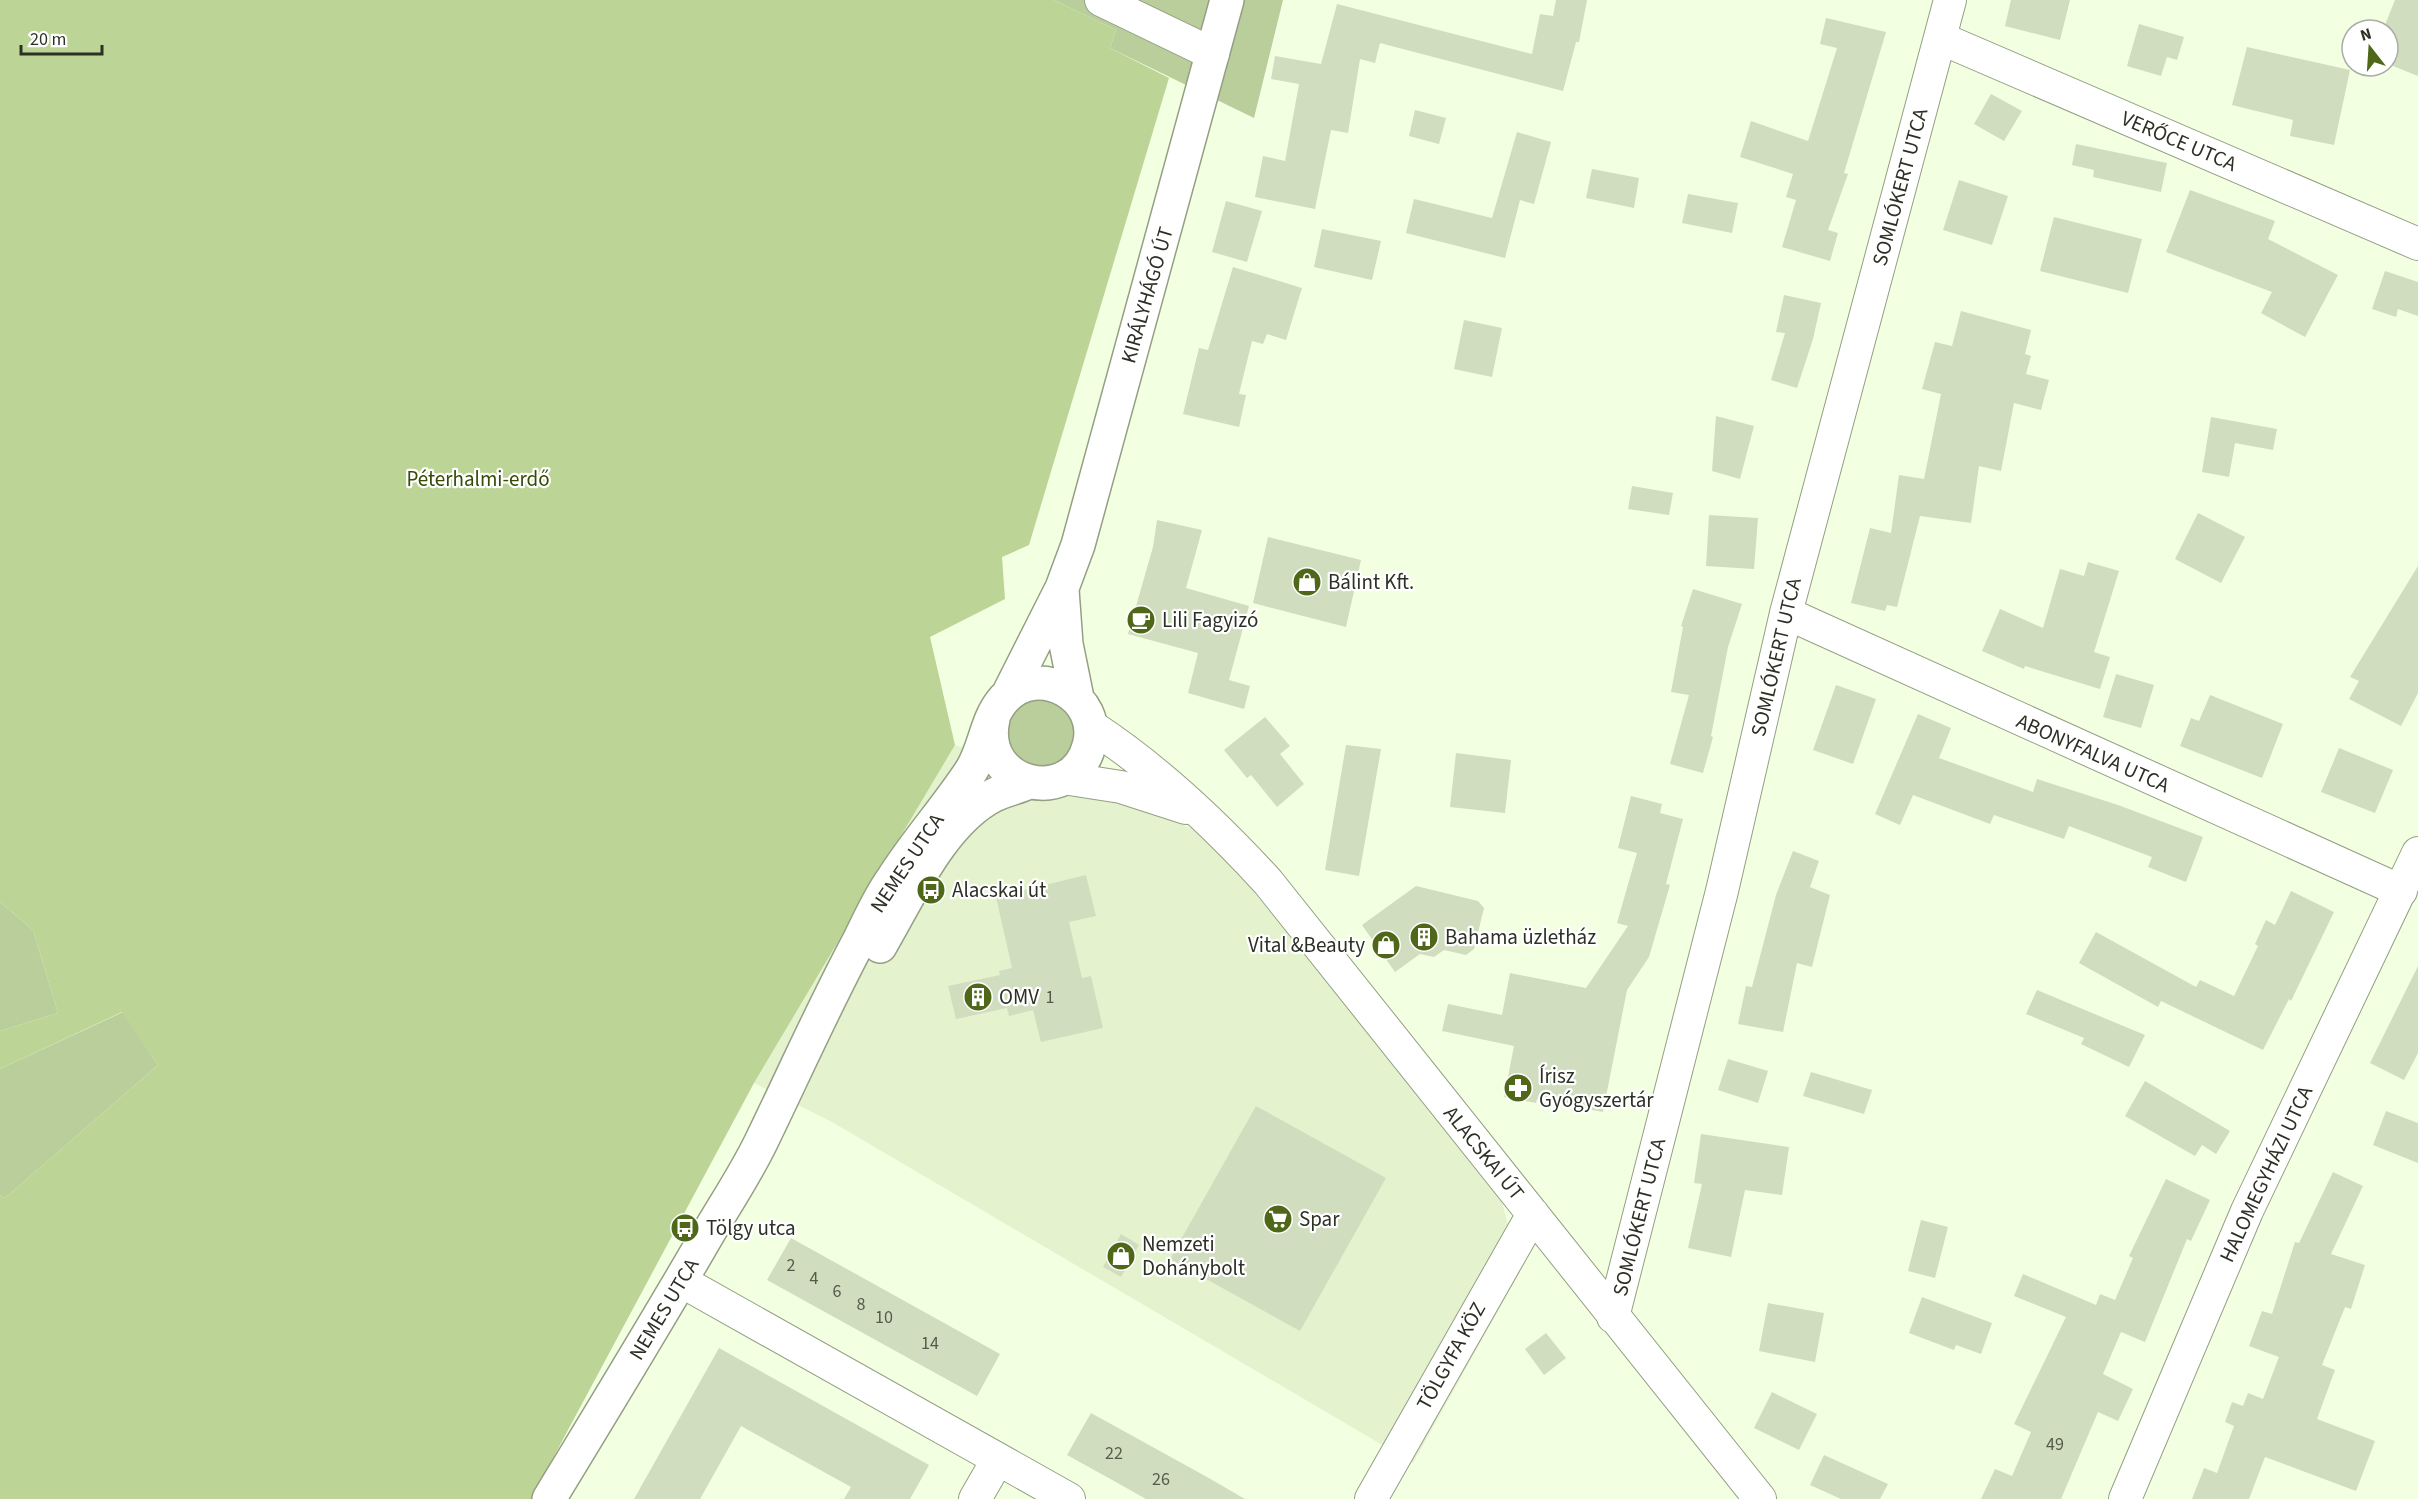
<svg xmlns="http://www.w3.org/2000/svg" width="2418" height="1499" viewBox="0 0 2418 1499" font-family="'Source Sans 3',sans-serif">
  <style>
    .built { fill: #e4f3ce }
    .green { fill: #bace9b }
    .forest { fill: #bcd496 }
    .building { fill: #d1ddbf }
    .lines { fill: none; stroke-linecap: round; stroke-linejoin: round }
    .minor-casing { stroke: #949f84; stroke-width: 34 }
    .tertiary-casing { stroke: #949f84; stroke-width: 36 }
    .minor { stroke: #fff; stroke-width: 32 }
    .tertiary { stroke: #fff; stroke-width: 33 }
    .labels { text-anchor: middle; dominant-baseline: central; stroke-width: 4.5; stroke-linejoin: round; paint-order: stroke }
    .number-label { font-size: 18px; fill: #555b4c }
    .street-label { font-size: 21px; fill: #2c3025; stroke: #fff }
    .park-label { font-size: 21px; fill: #374b05; stroke: #fff }
    .poi-label { font-size: 21px; fill: #2c3025; stroke: #fff; text-anchor: start }
  </style>
  <rect width="100%" height="100%" fill="#f2ffe1"/>
  <path class="built" d="M 955,745 L 1113,796 L 1208,835 L 1501,1198 L 1520,1272 L 1413,1463 L 832,1122 L 754,1083 Z"/>
  <path class="green" d="M 1054,0 L 1283,0 L 1254,118 L 1110,48 L 1116,30 Z
    M1006 733a34 34 0 1 1 68 0a34 34 0 1 1-68 0Z
    M 0,902 L 33,930 L 58,1013 L 0,1031 Z
    M 123,1012 L 158,1065 L 5,1198 L 0,1195 L 0,1069 Z"/>
  <path class="forest" d="M 0,0 L 1054,0 L 1116,30 L 1110,48 L 1169,78 L 1029,545 L 1002,557 L 1005,599 L 930,637 L 955,745 L 754,1083 L 531,1499 L 0,1499 L 0,1195 L 5,1198 L 158,1065 L 122,1012 L 0,1069 L 0,1031 L 58,1013 L 33,930 L 0,902 Z"/>
  <path class="building" d="M 1556,0 L 1587,0 L 1579,42 L 1576,42 L 1563,91 L 1380,43 L 1375,63 L 1360,59 L 1348,133 L 1331,130 L 1315,209 L 1255,197 L 1263,156 L 1285,161 L 1299,84 L 1271,79 L 1275,56 L 1321,64 L 1337,4 L 1532,54 L 1540,14 L 1553,16 Z
    M 2011,0 L 2070,0 L 2060,40 L 2005,26 Z
    M 2395,0 L 2418,0 L 2418,76 L 2388,64 L 2388,30 L 2383,30 Z
    M 1826,18 L 1886,32 L 1844,173 L 1848,174 L 1828,230 L 1838,233 L 1830,261 L 1782,247 L 1796,200 L 1786,197 L 1793,174 L 1740,157 L 1751,121 L 1808,141 L 1837,48 L 1820,44 Z
    M 2139,24 L 2184,37 L 2177,60 L 2167,57 L 2161,76 L 2127,66 Z
    M 2247,47 L 2350,70 L 2334,145 L 2290,136 L 2293,120 L 2232,105 Z
    M 1991,94 L 2022,111 L 2004,141 L 1974,124 Z
    M 1415,110 L 1446,118 L 1439,144 L 1409,136 Z
    M 1517,132 L 1551,142 L 1534,204 L 1520,200 L 1505,258 L 1406,233 L 1414,199 L 1492,218 Z
    M 2076,144 L 2167,163 L 2161,192 L 2093,177 L 2094,170 L 2072,165 Z
    M 1592,169 L 1639,178 L 1634,208 L 1586,198 Z
    M 1959,180 L 2008,196 L 1992,245 L 1943,230 Z
    M 2190,190 L 2275,221 L 2268,239 L 2338,275 L 2305,337 L 2261,313 L 2272,292 L 2166,252 Z
    M 1688,194 L 1738,203 L 1732,233 L 1682,223 Z
    M 1226,201 L 1262,211 L 1247,262 L 1212,252 Z
    M 2054,217 L 2142,239 L 2128,293 L 2040,271 Z
    M 1322,229 L 1381,241 L 1372,280 L 1314,267 Z
    M 1233,267 L 1302,288 L 1286,340 L 1267,334 L 1263,344 L 1252,341 L 1239,394 L 1246,395 L 1239,427 L 1183,414 L 1199,348 L 1208,350 Z
    M 2385,271 L 2418,282 L 2418,316 L 2398,309 L 2396,317 L 2372,309 Z
    M 1784,295 L 1821,303 L 1813,339 L 1797,388 L 1771,380 L 1785,333 L 1776,332 Z
    M 1961,311 L 2031,330 L 2025,354 L 2031,356 L 2026,374 L 2049,380 L 2041,410 L 2014,403 L 2001,471 L 1979,466 L 1971,523 L 1920,516 L 1897,607 L 1887,605 L 1885,611 L 1851,603 L 1870,528 L 1891,533 L 1899,475 L 1924,479 L 1941,394 L 1922,389 L 1935,342 L 1952,346 Z
    M 1464,320 L 1502,328 L 1492,377 L 1454,369 Z
    M 1716,416 L 1754,426 L 1740,479 L 1712,471 Z
    M 2211,417 L 2277,429 L 2273,450 L 2235,443 L 2229,477 L 2202,472 Z
    M 1632,486 L 1673,493 L 1669,515 L 1628,509 Z
    M 2198,513 L 2245,537 L 2221,583 L 2175,559 Z
    M 1709,515 L 1758,518 L 1754,569 L 1706,566 Z
    M 1157,520 L 1202,530 L 1186,588 L 1249,606 L 1229,680 L 1250,686 L 1244,709 L 1188,693 L 1198,653 L 1128,634 L 1153,547 Z
    M 1268,537 L 1361,560 L 1346,627 L 1253,603 Z
    M 2088,562 L 2119,571 L 2094,652 L 2110,657 L 2100,689 L 2025,666 L 2024,669 L 1982,651 L 2000,609 L 2043,628 L 2060,569 L 2084,576 Z
    M 2418,566 L 2418,693 L 2401,726 L 2349,699 L 2359,681 L 2350,677 Z
    M 1693,589 L 1742,604 L 1728,647 L 1711,736 L 1713,737 L 1703,773 L 1670,764 L 1689,695 L 1671,692 L 1683,627 L 1681,626 Z
    M 2116,674 L 2154,685 L 2141,728 L 2103,717 Z
    M 1836,685 L 1876,699 L 1853,764 L 1813,750 Z
    M 2210,695 L 2283,724 L 2262,778 L 2180,746 L 2191,718 L 2199,721 Z
    M 1918,714 L 1951,728 L 1939,758 L 2033,792 L 2037,779 L 2118,805 L 2203,837 L 2186,882 L 2148,867 L 2152,857 L 2069,826 L 2064,839 L 1994,815 L 1990,824 L 1913,795 L 1900,825 L 1875,814 Z
    M 1265,717 L 1290,746 L 1280,754 L 1304,784 L 1277,807 L 1251,775 L 1247,778 L 1224,750 Z
    M 1346,745 L 1381,749 L 1359,876 L 1325,870 Z
    M 2339,748 L 2393,770 L 2375,813 L 2321,792 Z
    M 1456,753 L 1511,760 L 1505,813 L 1450,807 Z
    M 1631,796 L 1662,804 L 1660,813 L 1683,819 L 1666,884 L 1670,885 L 1649,957 L 1627,990 L 1603,1112 L 1537,1099 L 1536,1103 L 1504,1097 L 1514,1046 L 1442,1031 L 1448,1004 L 1502,1015 L 1510,973 L 1586,988 L 1628,926 L 1617,923 L 1637,853 L 1618,848 Z
    M 1793,851 L 1819,861 L 1810,887 L 1830,895 L 1812,967 L 1797,963 L 1783,1032 L 1738,1024 L 1746,986 L 1752,987 L 1776,895 Z
    M 1086,875 L 1096,916 L 1069,922 L 1082,978 L 1091,976 L 1103,1028 L 1041,1042 L 1033,1010 L 1009,1016 L 1007,1008 L 956,1019 L 948,986 L 1000,975 L 999,971 L 1012,968 L 996,897 Z
    M 1416,886 L 1478,901 L 1484,908 L 1474,949 L 1466,955 L 1444,950 L 1434,957 L 1420,954 L 1395,972 L 1362,925 Z
    M 2291,891 L 2334,912 L 2291,1001 L 2289,999 L 2263,1050 L 2161,1001 L 2158,1007 L 2079,963 L 2096,932 L 2196,987 L 2200,980 L 2234,996 L 2258,946 L 2255,944 L 2266,920 L 2275,925 Z
    M 2418,966 L 2418,1053 L 2404,1080 L 2370,1063 Z
    M 2037,990 L 2145,1035 L 2129,1067 L 2081,1044 L 2084,1038 L 2026,1014 Z
    M 1728,1059 L 1768,1071 L 1758,1103 L 1718,1090 Z
    M 1811,1072 L 1872,1090 L 1864,1114 L 1803,1096 Z
    M 2145,1081 L 2230,1131 L 2216,1154 L 2202,1145 L 2195,1156 L 2125,1116 Z
    M 1256,1106 L 1386,1178 L 1300,1331 L 1170,1259 Z
    M 2386,1111 L 2418,1123 L 2418,1163 L 2373,1145 Z
    M 1701,1134 L 1789,1147 L 1782,1195 L 1745,1190 L 1731,1257 L 1688,1248 L 1702,1184 L 1694,1183 Z
    M 2333,1172 L 2363,1186 L 2331,1254 L 2365,1265 L 2351,1309 L 2345,1307 L 2322,1365 L 2335,1370 L 2317,1419 L 2375,1441 L 2356,1491 L 2265,1457 L 2249,1499 L 2192,1499 L 2204,1468 L 2217,1473 L 2234,1426 L 2225,1422 L 2232,1402 L 2243,1406 L 2248,1393 L 2263,1399 L 2279,1357 L 2249,1346 L 2262,1311 L 2272,1314 L 2295,1242 L 2299,1243 Z
    M 2166,1179 L 2210,1200 L 2191,1241 L 2187,1239 L 2145,1342 L 2121,1332 L 2103,1374 L 2133,1389 L 2118,1421 L 2098,1412 L 2061,1499 L 1981,1499 L 1995,1469 L 2012,1476 L 2031,1432 L 2014,1424 L 2066,1317 L 2014,1296 L 2023,1274 L 2096,1305 L 2100,1294 L 2115,1300 L 2133,1258 L 2129,1256 Z
    M 1921,1220 L 1948,1227 L 1935,1278 L 1908,1271 Z
    M 1121,1234 L 1139,1245 L 1121,1277 L 1103,1267 Z
    M 791,1238 L 1000,1354 L 977,1396 L 767,1280 Z
    M 1922,1297 L 1992,1323 L 1981,1354 L 1956,1345 L 1954,1350 L 1909,1333 Z
    M 1768,1303 L 1824,1313 L 1815,1362 L 1759,1351 Z
    M 1546,1333 L 1566,1358 L 1544,1375 L 1525,1349 Z
    M 719,1348 L 929,1465 L 910,1499 L 844,1499 L 851,1487 L 741,1426 L 700,1499 L 634,1499 Z
    M 1772,1392 L 1817,1414 L 1799,1450 L 1754,1428 Z
    M 1091,1413 L 1207,1477 L 1245,1499 L 1146,1499 L 1114,1481 L 1067,1455 Z
    M 1824,1455 L 1888,1484 L 1880,1499 L 1841,1499 L 1810,1485 Z"/>
  <g class="lines">
    <g class="minor-casing">
      <path id="minor" d="M 1101,0 L 1213,54
        M 1940,38 L 2418,244
        M 1786,613 L 2401,891
        M 1091,726 C 1157,769 1215,824 1268,882 L 1760,1499
        M 1063,778 L 1121,787 L 1186,808
        M 681,1281 L 1069,1499
        M 1613,1317 L 1722,891 L 1786,613 L 1950,0
        M 975,1499 L 998,1459
        M 1371,1499 L 1533,1214
        M 2125,1499 L 2247,1211 L 2418,853"/>
    </g>
    <g class="tertiary-casing">
      <path id="tertiary" d="M 1062,590 L 1066,644 L 1077,698
        M 1008,695 L 1062,588 L 1078,545 L 1227,0
        M 880,946 C 909,897 941,822 994,795 C 1005,790 1018,787 1029,782
        M 549,1499 C 602,1412 655,1325 706,1237 C 724,1206 745,1175 761,1142 C 794,1074 824,1006 860,939 C 870,919 879,898 892,880 C 916,842 946,809 971,771 C 985,750 986,719 1004,699 C 1038,661 1103,697 1089,746 C 1072,809 978,786 993,719"/>
    </g>
    <use href="#minor" class="minor"/>
    <use href="#tertiary" class="tertiary"/>
  </g>
  <defs>
    <g id="shop-disc" transform="scale(1.5)"><circle r="9.5" fill="#4e6718" stroke="#fff"/><path d="M-5-2.5h2.3a2.7 3.5 0 0 1 5.4 0H5L5.5 6h-11ZM-1.5-2.5h3a1.5 2.3 0 0 0-3 0Z" fill="#fff"/></g>
    <g id="cafe-disc" transform="scale(1.5)"><circle r="9.5" fill="#4e6718" stroke="#fff"/><path d="M-5.5-4.5H6V0H3Q3 3.5 0 3.5H-2.5Q-5.5 3.5-5.5 0ZM3-3.2v2h1.7v-2ZM-6 4.5H4V6H-6Z" fill="#fff"/></g>
    <g id="bus-disc" transform="scale(1.5)"><circle r="9.5" fill="#4e6718" stroke="#fff"/><path d="M-5-6H5V4H4V6H2V4H-2V6H-4V4H-5ZM-3.5-4V0h7V-4ZM-3.5 1.2v1.5H-2V1.2ZM2 1.2v1.5H3.5V1.2Z" fill="#fff"/></g>
    <g id="building-disc" transform="scale(1.5)"><circle r="9.5" fill="#4e6718" stroke="#fff"/><path d="M-4-6H4V6H1V3H-1V6H-4ZM-2.5-4.3h1.7v1.8h-1.7ZM.8-4.3h1.7v1.8H.8ZM-2.5-1h1.7V.8h-1.7ZM.8-1h1.7V.8H.8Z" fill="#fff"/></g>
    <g id="pharmacy-disc" transform="scale(1.5)"><circle r="9.5" fill="#4e6718" stroke="#fff"/><path d="M-2-6h4v4h4v4h-4v4h-4v-4h-4v-4h4Z" fill="#fff"/></g>
    <g id="supermarket-disc" transform="scale(1.5)"><circle r="9.5" fill="#4e6718" stroke="#fff"/><path d="M-6-5.5h2.5l.6 2H6L4.5 2H-2.5L-4.4-4H-6ZM-1.5 3.2a1.3 1.3 0 1 0 .1 0ZM3 3.2a1.3 1.3 0 1 0 .1 0Z" fill="#fff"/></g>
  </defs>
  <g fill-rule="evenodd">
    <use href="#shop-disc" x="1307" y="582"/>
    <use href="#cafe-disc" x="1141" y="620"/>
    <use href="#bus-disc" x="931" y="890"/>
    <use href="#building-disc" x="1424" y="937"/>
    <use href="#shop-disc" x="1386" y="945"/>
    <use href="#building-disc" x="978" y="997"/>
    <use href="#pharmacy-disc" x="1518" y="1088"/>
    <use href="#supermarket-disc" x="1278" y="1219"/>
    <use href="#bus-disc" x="685" y="1228"/>
    <use href="#shop-disc" x="1121" y="1256"/>
  </g>
  <g class="labels">
    <g class="number-label">
      <text x="1050" y="997">1</text>
      <text x="791" y="1265">2</text>
      <text x="814" y="1278">4</text>
      <text x="837" y="1291">6</text>
      <text x="861" y="1304">8</text>
      <text x="884" y="1317">10</text>
      <text x="930" y="1343">14</text>
      <text x="2055" y="1444">49</text>
      <text x="1114" y="1453">22</text>
      <text x="1161" y="1479">26</text>
    </g>
    <g class="street-label">
      <text transform="translate(2179 141) rotate(23)">VERŐCE UTCA</text>
      <text transform="translate(1900 187) rotate(-75)">SOMLÓKERT UTCA</text>
      <text transform="translate(1147 295) rotate(-74)">KIRÁLYHÁGÓ ÚT</text>
      <text transform="translate(1776 657) rotate(-77)">SOMLÓKERT UTCA</text>
      <text transform="translate(2093 753) rotate(24)">ABONYFALVA UTCA</text>
      <text transform="translate(907 863) rotate(-56)">NEMES UTCA</text>
      <text transform="translate(1484 1153) rotate(51)">ALACSKAI ÚT</text>
      <text transform="translate(2266 1174) rotate(-65)">HALOMEGYHÁZI UTCA</text>
      <text transform="translate(1639 1217) rotate(-76)">SOMLÓKERT UTCA</text>
      <text transform="translate(664 1309) rotate(-59)">NEMES UTCA</text>
      <text transform="translate(1451 1356) rotate(-61)">TÖLGYFA KÖZ</text>
    </g>
    <g class="park-label">
      <text x="478" y="479">Péterhalmi-erdő</text>
    </g>
    <g class="poi-label">
      <text x="1328" y="582">Bálint Kft.</text>
      <text x="1162" y="620">Lili Fagyizó</text>
      <text x="952" y="890">Alacskai út</text>
      <text x="1445" y="937">Bahama üzletház</text>
      <text x="1365" y="945" text-anchor="end">Vital &amp;Beauty</text>
      <text x="999" y="997">OMV</text>
      <text x="1539" y="1076">Írisz<tspan x="1539" dy="24">Gyógyszertár</tspan></text>
      <text x="1299" y="1219">Spar</text>
      <text x="706" y="1228">Tölgy utca</text>
      <text x="1142" y="1244">Nemzeti<tspan x="1142" dy="24">Dohánybolt</tspan></text>
    </g>
  </g>
  <g transform="translate(2370 48) rotate(343)"><circle r="28" fill="#ffffff" stroke="#abaca8" stroke-width="1.5"/>
  <path d="M0-4.5L10 22L0 15L-10 22Z" fill="#4e6718"/>
  <text y="-9" font-size="16" font-weight="bold" text-anchor="middle" fill="#2c3025">N</text>
  </g>
  <path d="M21 45v9h81v-9" fill="none" stroke="#2c3025" stroke-width="3"/>
  <text x="30" y="45" font-size="18" fill="#2c3025" stroke="#ffffff" stroke-width="4.5" paint-order="stroke">20 m</text>
</svg>
